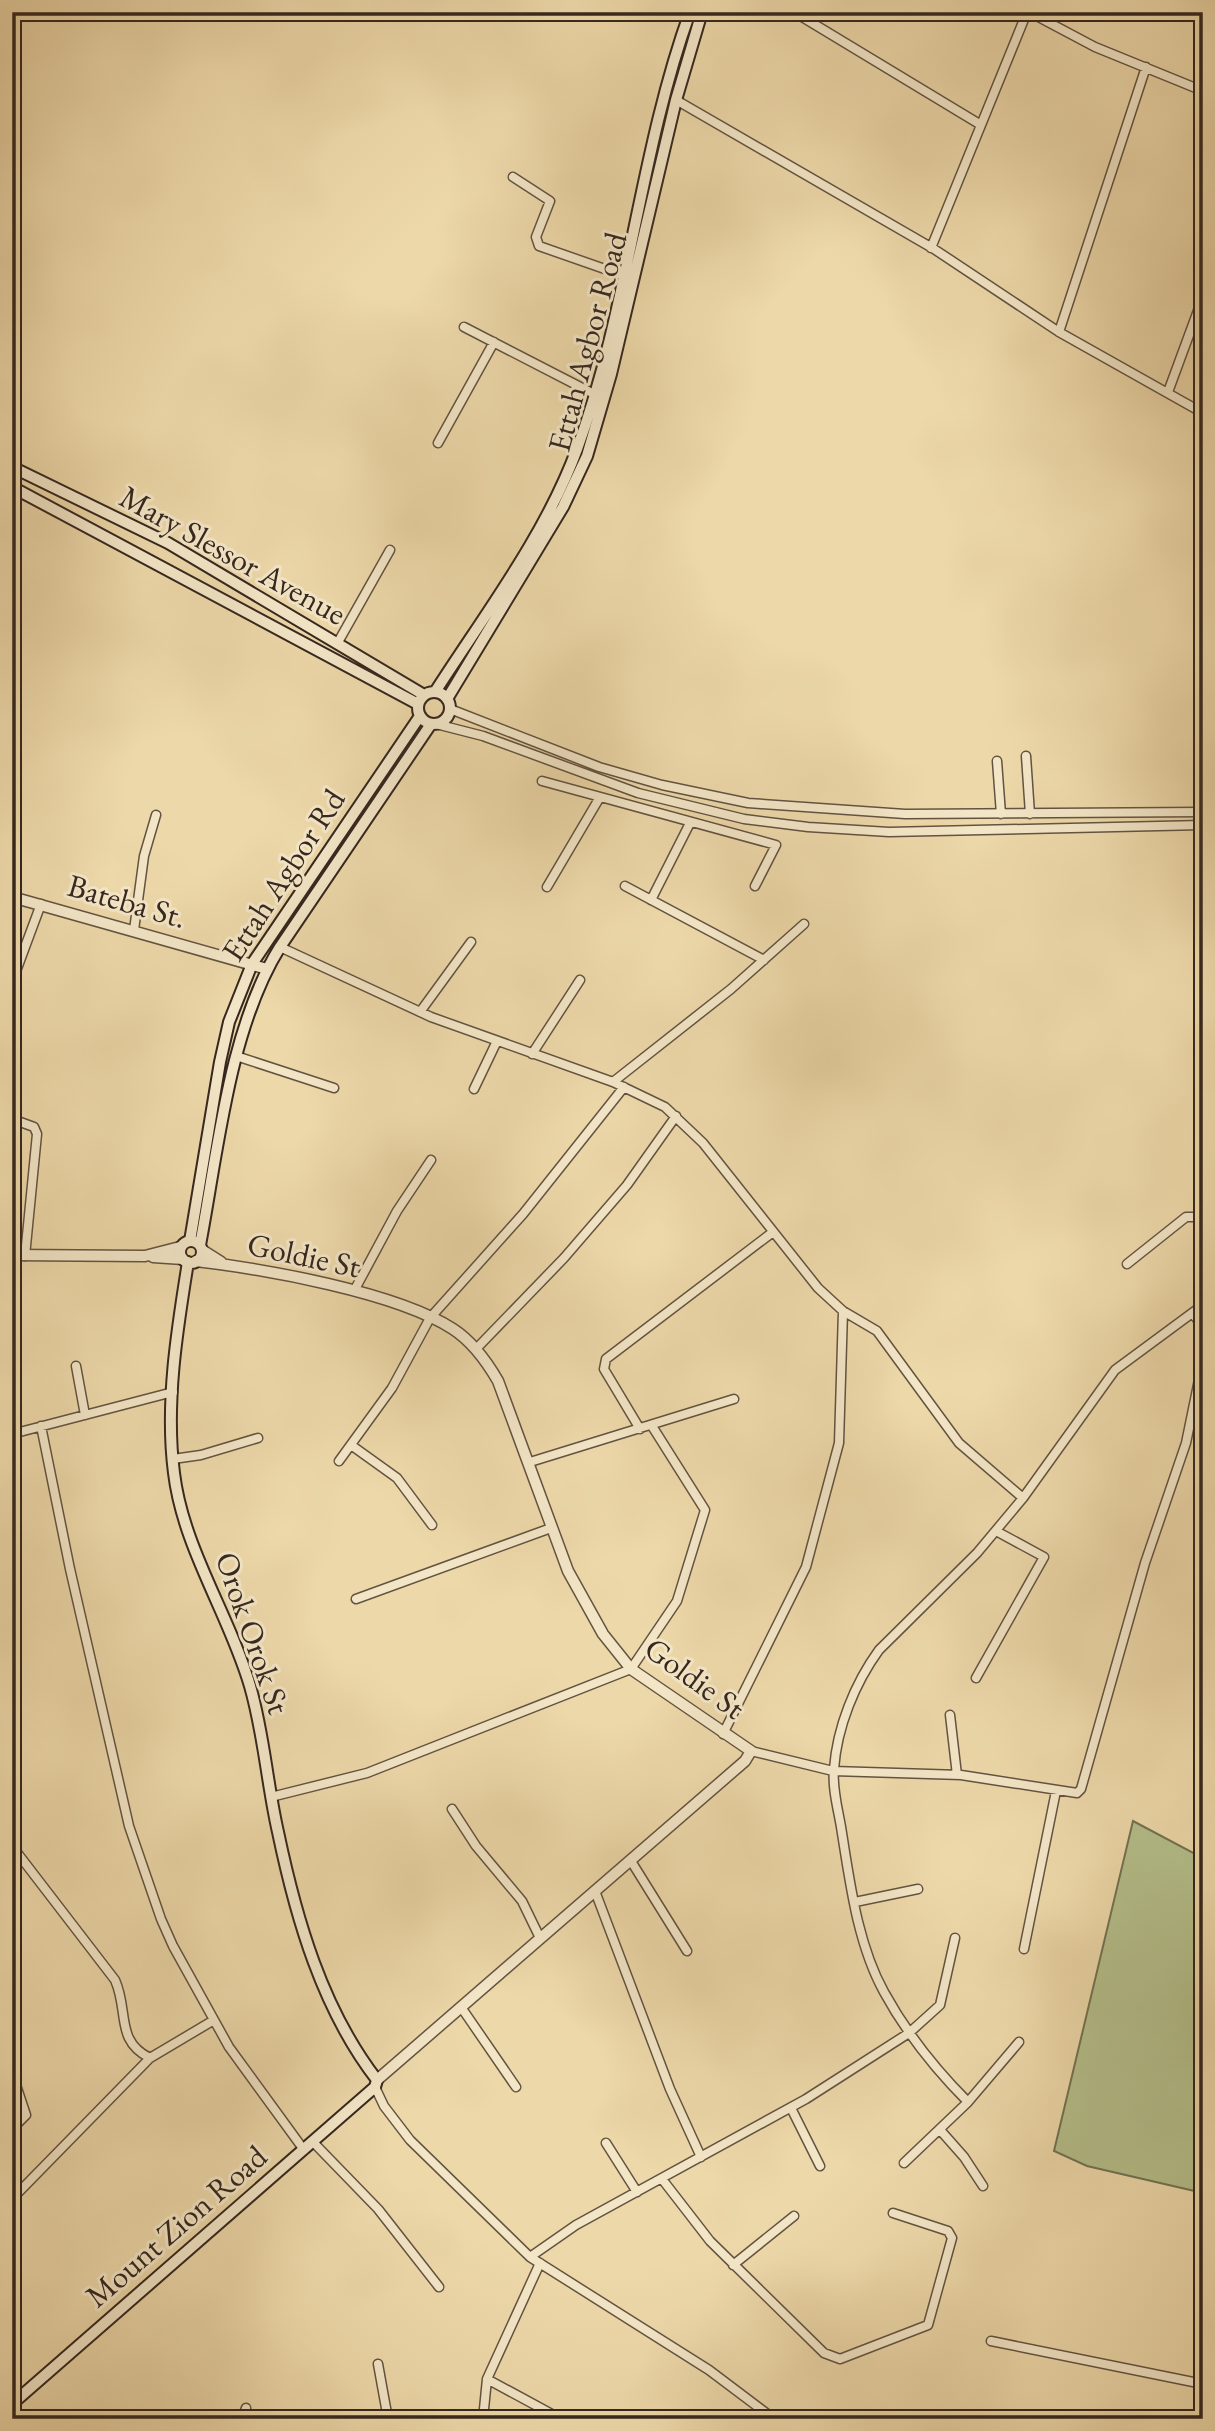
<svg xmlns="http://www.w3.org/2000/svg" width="1215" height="2431" viewBox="0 0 1215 2431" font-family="'EB Garamond',serif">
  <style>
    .green { fill: #b4bf8b; stroke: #747354; stroke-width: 2 }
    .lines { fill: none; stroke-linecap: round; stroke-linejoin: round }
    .minor-casing { stroke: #635341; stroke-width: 11 }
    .tertiary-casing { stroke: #635341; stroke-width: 13 }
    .secondary-casing { stroke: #35271e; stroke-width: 14 }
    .minor { stroke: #f3e6c7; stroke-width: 8 }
    .tertiary { stroke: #f3e6c7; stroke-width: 10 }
    .secondary { stroke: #f3e6c7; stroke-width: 10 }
    .labels { text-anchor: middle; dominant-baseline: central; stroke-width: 6; stroke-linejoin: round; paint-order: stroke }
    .street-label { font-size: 32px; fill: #35271e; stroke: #f3e6c7 }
  </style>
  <rect width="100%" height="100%" fill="#edd8a9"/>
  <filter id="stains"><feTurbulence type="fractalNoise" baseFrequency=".00286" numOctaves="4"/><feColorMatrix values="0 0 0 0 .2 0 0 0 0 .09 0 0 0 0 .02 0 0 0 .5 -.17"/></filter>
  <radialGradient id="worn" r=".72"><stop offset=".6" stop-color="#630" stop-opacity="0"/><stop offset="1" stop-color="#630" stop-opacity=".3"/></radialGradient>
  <path class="green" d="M 1133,1821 L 1203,1858 L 1203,2193 L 1087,2166 L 1054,2151 Z"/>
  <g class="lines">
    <g class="minor-casing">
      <path id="minor" d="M 794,12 L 981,125
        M 1029,12 L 1095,47 L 1203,91
        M 676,100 L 934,249 L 1059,332 L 1203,413
        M 513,177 L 550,201 L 536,237 L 539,246 L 622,275
        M 931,248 L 1027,12
        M 464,327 L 594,394
        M 1059,332 L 1146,67
        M 1168,392 L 1203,297
        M 438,443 L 494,342
        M 337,644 L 390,550
        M 450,709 L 599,767 L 662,785 L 748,803 L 905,814 L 1203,812
        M 436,724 L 483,736 L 638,793 L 744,819 L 808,827 L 889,832 L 1203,825
        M 1026,756 L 1030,814
        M 997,761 L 1001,814
        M 542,781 L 776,845 L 755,886
        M 625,886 L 764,960
        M 547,887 L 600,797
        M 651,900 L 690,823
        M 134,930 L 144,856 L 156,815
        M 280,947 L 431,1017 L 613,1082 L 665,1107 L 703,1143 L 818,1288 L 843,1311 L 877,1331 L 959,1443 L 1023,1498
        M 12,982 L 41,904
        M 420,1012 L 471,942
        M 532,1054 L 580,980
        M 236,1056 L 334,1088
        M 613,1082 L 731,989 L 804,924
        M 474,1089 L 497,1041
        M 12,1119 L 34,1127 L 37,1134 L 25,1256
        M 1127,1264 L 1186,1217 L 1203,1217
        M 354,1291 L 397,1211 L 431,1160
        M 1193,1314 L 1203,1327
        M 476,1349 L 564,1258 L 627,1185 L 676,1116
        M 76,1366 L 85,1415
        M 41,1426 L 70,1569 L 129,1826 L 161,1919 L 173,1946 L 229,2047 L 304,2150
        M 640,1429 L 604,1369 L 606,1359 L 773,1232
        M 12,1434 L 173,1392
        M 351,1445 L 397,1478 L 432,1525
        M 173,1459 L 201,1455 L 258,1438
        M 339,1461 L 392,1388 L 430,1318 L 523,1214 L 624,1087
        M 530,1462 L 734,1399
        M 356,1599 L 551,1528
        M 976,1678 L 1044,1557 L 996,1531
        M 950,1715 L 957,1775
        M 723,1734 L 806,1567 L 839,1443 L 843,1311
        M 751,1751 L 833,1771 L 961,1775 L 1077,1793 L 1081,1789 L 1145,1563 L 1186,1443 L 1203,1360
        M 271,1797 L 367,1773 L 631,1669 L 677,1601 L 705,1510 L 652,1426
        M 452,1809 L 476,1846 L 522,1901 L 540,1938
        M 12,1846 L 115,1980 C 129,2011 115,2041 150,2058
        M 631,1861 L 687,1951
        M 595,1891 L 670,2089 L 701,2157
        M 855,1902 L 918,1889
        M 1024,1949 L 1056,1791
        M 461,2007 L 516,2087
        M 12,2073 L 26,2115 L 12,2129
        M 375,2087 L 384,2106 L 410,2140 L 530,2257 L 709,2370 L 774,2419
        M 968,2102 C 935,2069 907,2034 884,1992 C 857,1943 850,1882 841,1827 C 838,1809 832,1788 834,1769 C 837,1727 855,1683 879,1650 L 977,1553 L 1023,1498 L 1115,1370 L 1203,1305
        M 791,2108 L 820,2166
        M 941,2131 L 964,2157 L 983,2186
        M 313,2142 L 378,2209 L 439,2287
        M 606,2143 L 637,2192
        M 904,2163 L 968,2102 L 1019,2042
        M 662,2179 L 710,2241 L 824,2353 L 840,2359 L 928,2325 L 952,2238 L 948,2231 L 893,2213
        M 12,2199 L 150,2058 L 214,2020
        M 530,2257 L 576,2225 L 806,2099 L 909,2033 L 940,2005 L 955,1938
        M 733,2265 L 794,2216
        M 991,2341 L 1203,2384
        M 378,2364 L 388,2419
        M 487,2379 L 561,2419
        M 242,2419 L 246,2408
        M 483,2419 L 487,2379 L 540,2263"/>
    </g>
    <g class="tertiary-casing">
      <path id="tertiary" d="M 12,897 L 267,969
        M 202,1250 L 221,1262
        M 12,1255 L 145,1256 L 180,1247
        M 153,1257 L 183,1259
        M 196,1261 C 264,1269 396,1292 453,1329 C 473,1342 487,1362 498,1381 L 568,1571 L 603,1634 L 631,1669 L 751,1751 L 745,1761 L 377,2080"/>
    </g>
    <g class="secondary-casing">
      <path id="secondary" d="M 12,467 L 168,543 L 424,695
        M 12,487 L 418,704
        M418 708a16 16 0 1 1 32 0a16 16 0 1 1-32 0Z
        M 435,692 C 485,614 545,536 577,449 C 629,308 639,153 690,12
        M 447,699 L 563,507 L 587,456 L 611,374 L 676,100 L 702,12
        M180 1252a11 11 0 1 1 22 0a11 11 0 1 1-22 0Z
        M 190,1241 L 220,1062 L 229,1022 L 252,964 L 420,716
        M 200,1245 C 218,1151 229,1029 280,947 L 431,724
        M 12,2404 L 375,2087 L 377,2080 C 322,2009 296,1918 278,1832 C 267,1784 264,1734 250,1686 C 229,1614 183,1548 174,1473 C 165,1404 177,1330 188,1262"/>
    </g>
    <use href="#minor" class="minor"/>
    <use href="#tertiary" class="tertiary"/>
    <use href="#secondary" class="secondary"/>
  </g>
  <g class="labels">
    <g class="street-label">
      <text transform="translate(587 342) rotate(-75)">Ettah Agbor Road</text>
      <text transform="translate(233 555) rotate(29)">Mary Slessor Avenue</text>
      <text transform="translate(283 875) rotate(-57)">Ettah Agbor Rd</text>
      <text transform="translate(127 901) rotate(16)">Bateba St.</text>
      <text transform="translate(304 1255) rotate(12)">Goldie St</text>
      <text transform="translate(253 1633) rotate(71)">Orok Orok St</text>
      <text transform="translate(695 1678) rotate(36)">Goldie St</text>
      <text transform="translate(176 2226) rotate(-41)">Mount Zion Road</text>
    </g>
  </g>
  <rect width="1215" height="2431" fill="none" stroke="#edd8a9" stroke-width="42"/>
  <rect x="14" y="14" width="1187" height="2403" fill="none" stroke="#35271e" stroke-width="3.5"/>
  <rect x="21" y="21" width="1173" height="2389" fill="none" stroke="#35271e" stroke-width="2"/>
  <rect width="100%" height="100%" filter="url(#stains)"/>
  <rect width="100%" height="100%" fill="url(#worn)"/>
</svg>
